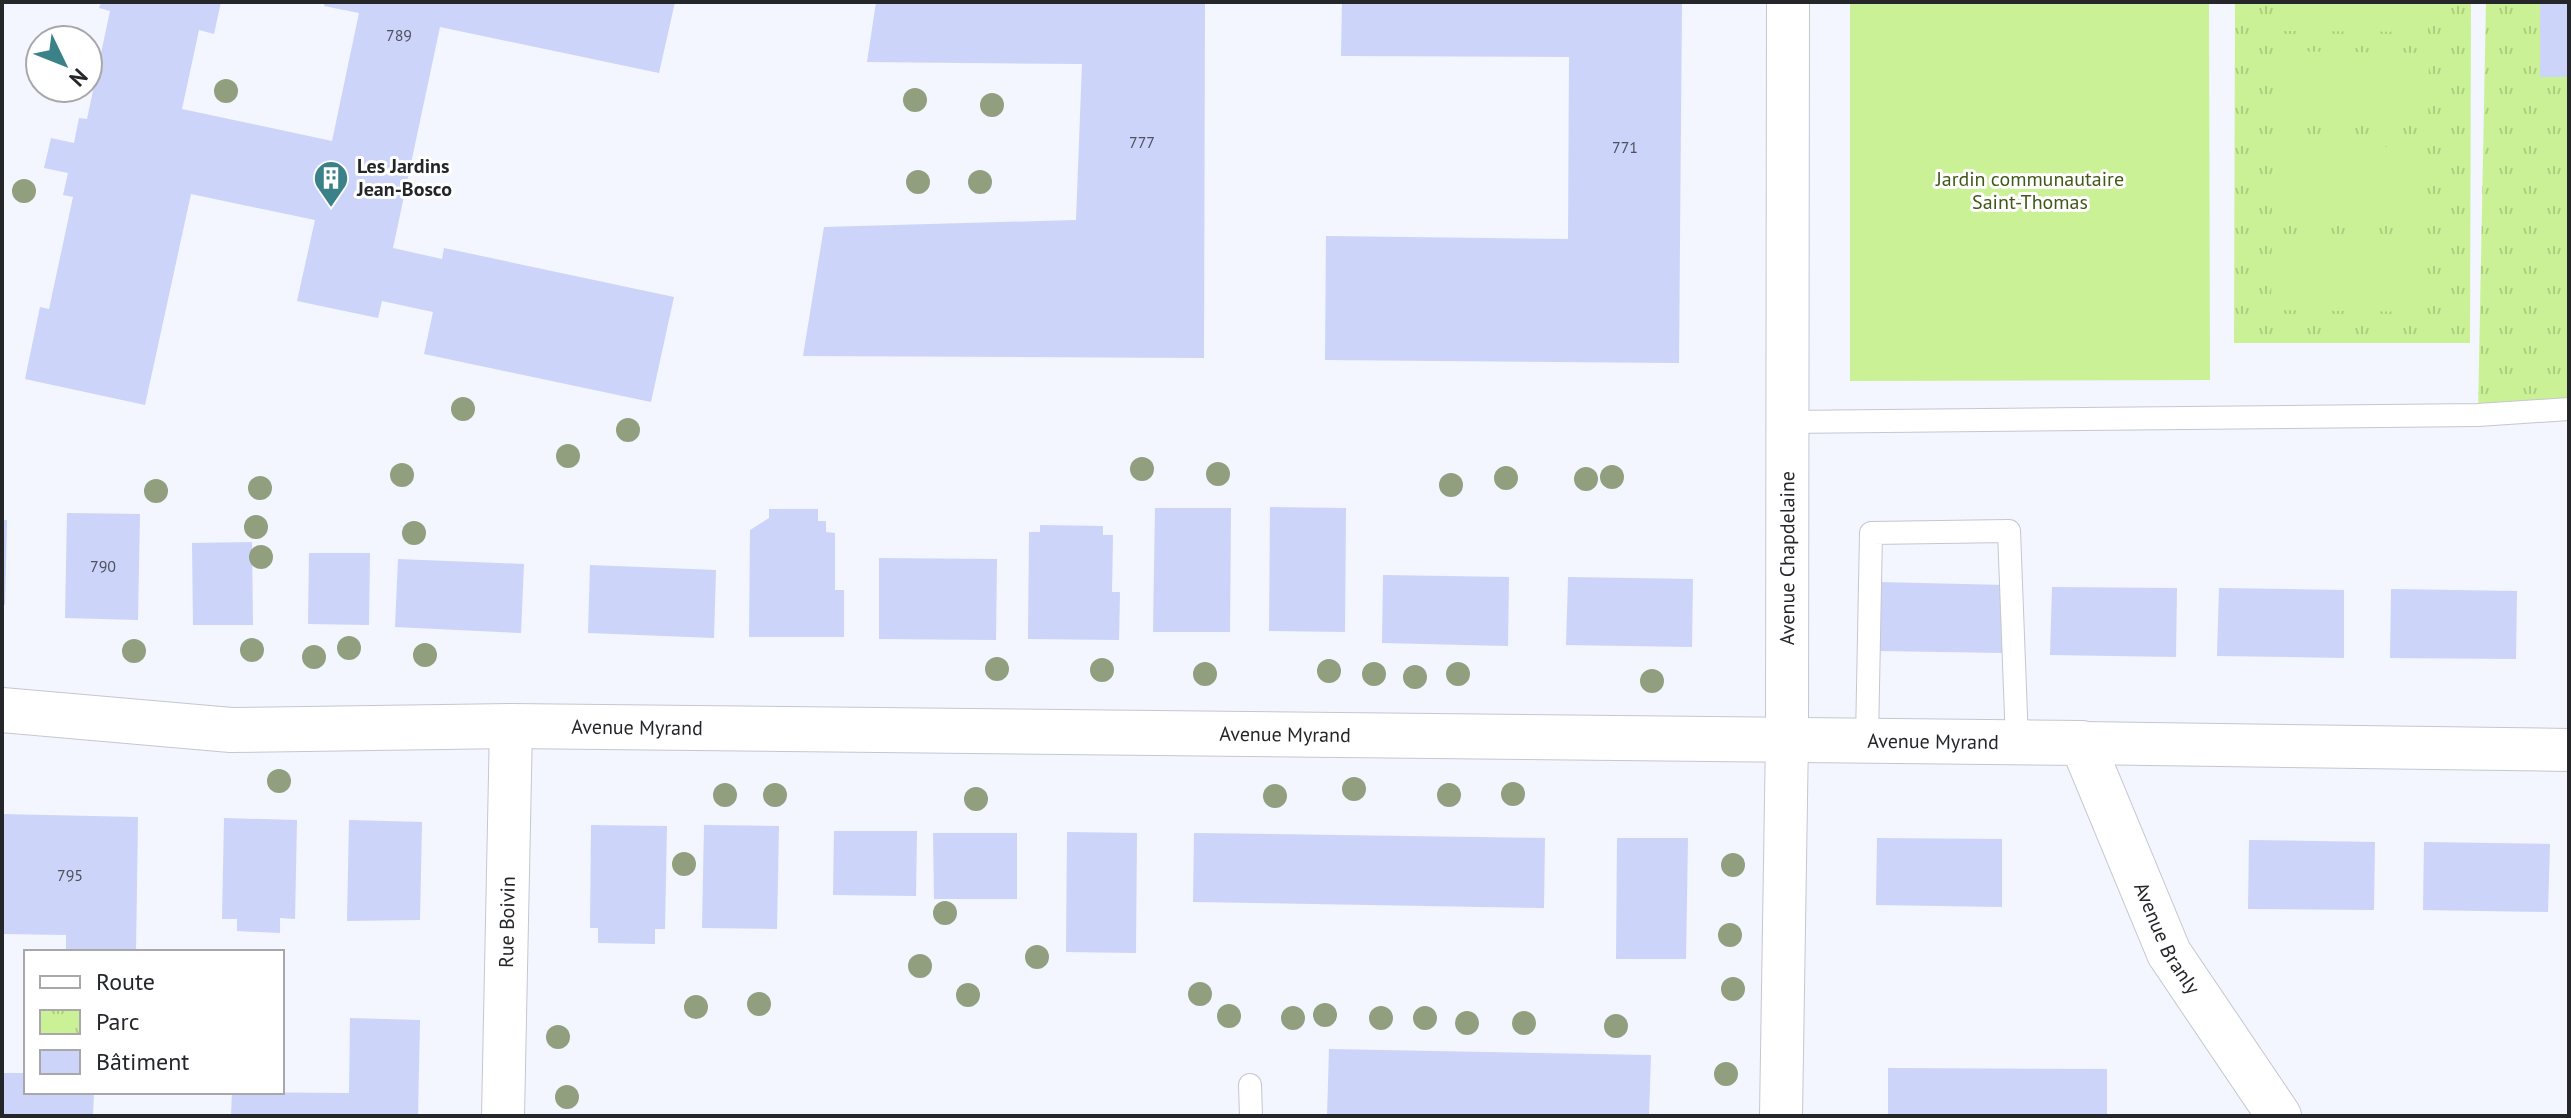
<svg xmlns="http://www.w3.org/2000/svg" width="2571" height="1118" viewBox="0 0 2571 1118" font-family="'PT Sans',sans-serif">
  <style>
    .park { fill: url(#park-tufts) }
    .garden { fill: #caf196 }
    .building { fill: #ccd4f9 }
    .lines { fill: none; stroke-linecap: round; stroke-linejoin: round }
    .service-casing { stroke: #c5c7d0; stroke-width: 24 }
    .minor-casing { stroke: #c5c7d0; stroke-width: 44 }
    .tertiary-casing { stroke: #c5c7d0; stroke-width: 46 }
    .service { stroke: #fff; stroke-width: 22 }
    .minor { stroke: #fff; stroke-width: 42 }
    .tertiary { stroke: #fff; stroke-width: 44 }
    .tree { fill: #919f7f }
    .labels { text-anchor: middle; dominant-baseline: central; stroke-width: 6; stroke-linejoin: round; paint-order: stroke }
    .number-label { font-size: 16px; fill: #4f525e }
    .poi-label { font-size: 20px; font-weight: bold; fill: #25262a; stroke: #fff; text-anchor: start }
    .park-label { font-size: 20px; fill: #405917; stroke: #fff }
    .street-label { font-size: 20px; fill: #25262a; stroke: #fff }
  </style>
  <defs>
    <pattern id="park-tufts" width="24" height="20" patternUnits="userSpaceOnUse" patternTransform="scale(2)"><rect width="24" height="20" fill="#caf196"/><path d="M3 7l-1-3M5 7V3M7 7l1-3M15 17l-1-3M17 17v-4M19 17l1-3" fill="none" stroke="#adce81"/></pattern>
  </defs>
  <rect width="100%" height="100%" fill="#f3f5ff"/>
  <path class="park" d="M 2235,2 L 2471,2 L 2470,343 L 2234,343 Z
    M 2486,2 L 2569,2 L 2569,409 L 2478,415 Z"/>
  <path class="garden" d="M 1850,2 L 2209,2 L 2210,380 L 1850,381 Z
    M 2275,2 L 2428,2 L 2428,32 L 2275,31 Z
    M 2275,51 L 2429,53 L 2428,125 L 2274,124 Z
    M 2273,145 L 2426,147 L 2426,219 L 2272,218 Z
    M 2272,238 L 2426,240 L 2424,312 L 2271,310 Z"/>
  <path class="building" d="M 101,2 L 221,2 L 214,34 L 199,30 L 182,109 L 332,141 L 359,13 L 324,6 L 325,2 L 675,2 L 659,73 L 440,27 L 393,248 L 442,259 L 444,248 L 674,297 L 651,402 L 424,354 L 433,312 L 382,301 L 378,318 L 297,301 L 315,220 L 191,194 L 145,405 L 25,379 L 40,307 L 49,309 L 73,197 L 63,195 L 68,173 L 44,168 L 51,138 L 74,143 L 79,118 L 87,119 L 110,11 L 99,8 Z
    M 876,2 L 1205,2 L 1204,358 L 803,356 L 824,227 L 1076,220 L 1082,64 L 867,62 Z
    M 1342,2 L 1682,2 L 1679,363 L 1325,360 L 1326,236 L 1568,239 L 1569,57 L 1341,56 Z
    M 2540,2 L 2569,2 L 2569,77 L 2540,77 Z
    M 1270,507 L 1346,508 L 1345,632 L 1269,631 Z
    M 1155,508 L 1231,508 L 1230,632 L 1153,632 Z
    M 769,509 L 818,509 L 818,521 L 826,521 L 826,532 L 835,533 L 835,590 L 844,590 L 844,637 L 749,637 L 750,530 L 769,518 Z
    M 67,513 L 140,514 L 138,620 L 65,618 Z
    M 2,520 L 7,520 L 5,605 L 2,605 Z
    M 1040,525 L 1103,526 L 1103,535 L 1113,535 L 1112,592 L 1120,592 L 1119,640 L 1028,639 L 1029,532 L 1040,532 Z
    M 252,542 L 253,625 L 193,625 L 192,543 Z
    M 309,553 L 370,553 L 369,625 L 308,624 Z
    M 879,558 L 997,559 L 996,640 L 879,639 Z
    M 398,559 L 524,564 L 521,633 L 395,627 Z
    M 590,565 L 716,570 L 714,638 L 588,633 Z
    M 1383,575 L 1509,577 L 1508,646 L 1382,643 Z
    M 1568,577 L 1693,579 L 1692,647 L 1566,645 Z
    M 1879,582 L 2005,585 L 2004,653 L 1878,651 Z
    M 2052,587 L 2177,588 L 2176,657 L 2050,655 Z
    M 2219,588 L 2344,590 L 2344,658 L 2217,656 Z
    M 2391,589 L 2517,591 L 2516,659 L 2390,658 Z
    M 2,814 L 138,817 L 136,952 L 66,952 L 66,935 L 2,934 Z
    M 224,818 L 297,820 L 295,919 L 280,918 L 280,933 L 237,931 L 237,919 L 222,919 Z
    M 349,820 L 422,822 L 420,920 L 347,921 Z
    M 591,825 L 667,826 L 665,929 L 655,929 L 655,944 L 598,943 L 598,928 L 590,928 Z
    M 704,825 L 779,826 L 777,929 L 702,928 Z
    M 834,831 L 917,831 L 916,896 L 833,895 Z
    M 1067,832 L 1137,833 L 1136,953 L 1066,952 Z
    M 933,833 L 1017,833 L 1017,899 L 934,899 Z
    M 1194,833 L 1545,838 L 1544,908 L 1193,902 Z
    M 1617,838 L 1688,838 L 1686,959 L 1616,959 Z
    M 1877,838 L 2002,839 L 2002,907 L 1876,905 Z
    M 2249,840 L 2375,842 L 2374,910 L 2248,909 Z
    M 2424,842 L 2550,844 L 2548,912 L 2423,910 Z
    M 350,1018 L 420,1020 L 418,1116 L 231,1116 L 232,1092 L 349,1093 Z
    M 1329,1049 L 1651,1055 L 1649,1116 L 1327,1116 Z
    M 1888,1068 L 2107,1069 L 2107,1116 L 1888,1116 Z
    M 2,1073 L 26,1073 L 26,1092 L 94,1092 L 93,1116 L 2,1116 Z"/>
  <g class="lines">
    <g class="service-casing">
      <path id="service" d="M 1786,422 L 2478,415 L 2569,409
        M 1867,739 L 1871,533 L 2009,531 L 2017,742
        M 1250,1085 L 1251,1116"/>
    </g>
    <g class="minor-casing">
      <g id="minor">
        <path d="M 2082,743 L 2569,750"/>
        <path id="s1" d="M 503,1116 L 511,726"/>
        <path id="s2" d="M 1781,1116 L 1787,737 L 1788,2"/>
      </g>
    </g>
    <g class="tertiary-casing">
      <g id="tertiary">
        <path id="s3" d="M 2,710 L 231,730 L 511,726 L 2082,743 L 2169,953 L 2279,1116"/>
      </g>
    </g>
    <use href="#service" class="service"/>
    <use href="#minor" class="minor"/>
    <use href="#tertiary" class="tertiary"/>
  </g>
  <g class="tree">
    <circle cx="226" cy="91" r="12"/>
    <circle cx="915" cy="100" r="12"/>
    <circle cx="992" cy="105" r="12"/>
    <circle cx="918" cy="182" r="12"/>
    <circle cx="980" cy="182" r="12"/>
    <circle cx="24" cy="191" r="12"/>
    <circle cx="463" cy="409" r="12"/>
    <circle cx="628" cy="430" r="12"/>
    <circle cx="568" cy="456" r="12"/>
    <circle cx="1142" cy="469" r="12"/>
    <circle cx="1218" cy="474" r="12"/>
    <circle cx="402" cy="475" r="12"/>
    <circle cx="1612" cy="477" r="12"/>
    <circle cx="1506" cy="478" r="12"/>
    <circle cx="1586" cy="479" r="12"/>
    <circle cx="1451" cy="485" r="12"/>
    <circle cx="260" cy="488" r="12"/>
    <circle cx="156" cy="491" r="12"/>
    <circle cx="256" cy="527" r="12"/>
    <circle cx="414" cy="533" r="12"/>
    <circle cx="261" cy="557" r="12"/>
    <circle cx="349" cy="648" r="12"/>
    <circle cx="252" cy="650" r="12"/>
    <circle cx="134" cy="651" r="12"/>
    <circle cx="425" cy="655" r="12"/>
    <circle cx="314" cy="657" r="12"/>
    <circle cx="997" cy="669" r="12"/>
    <circle cx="1102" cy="670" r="12"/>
    <circle cx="1329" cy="671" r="12"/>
    <circle cx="1205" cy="674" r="12"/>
    <circle cx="1374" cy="674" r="12"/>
    <circle cx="1458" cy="674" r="12"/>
    <circle cx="1415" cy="677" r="12"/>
    <circle cx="1652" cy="681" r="12"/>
    <circle cx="279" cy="781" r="12"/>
    <circle cx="1354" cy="789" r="12"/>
    <circle cx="1513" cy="794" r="12"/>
    <circle cx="725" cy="795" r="12"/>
    <circle cx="775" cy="795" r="12"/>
    <circle cx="1449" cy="795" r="12"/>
    <circle cx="1275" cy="796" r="12"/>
    <circle cx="976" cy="799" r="12"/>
    <circle cx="684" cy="864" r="12"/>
    <circle cx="1733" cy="865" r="12"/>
    <circle cx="945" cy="913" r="12"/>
    <circle cx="1730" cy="935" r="12"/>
    <circle cx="1037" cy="957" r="12"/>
    <circle cx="920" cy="966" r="12"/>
    <circle cx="1733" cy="989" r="12"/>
    <circle cx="1200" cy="994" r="12"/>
    <circle cx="968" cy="995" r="12"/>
    <circle cx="759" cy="1004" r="12"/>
    <circle cx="696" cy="1007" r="12"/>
    <circle cx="1325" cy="1015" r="12"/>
    <circle cx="1229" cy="1016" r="12"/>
    <circle cx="1293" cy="1018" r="12"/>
    <circle cx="1381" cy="1018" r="12"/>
    <circle cx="1425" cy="1018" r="12"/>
    <circle cx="1467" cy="1023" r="12"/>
    <circle cx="1524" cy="1023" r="12"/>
    <circle cx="1616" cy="1026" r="12"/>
    <circle cx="558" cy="1037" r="12"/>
    <circle cx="1726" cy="1074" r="12"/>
    <circle cx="567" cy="1097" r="12"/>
  </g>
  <defs>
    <g id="building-pin" transform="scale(1.8)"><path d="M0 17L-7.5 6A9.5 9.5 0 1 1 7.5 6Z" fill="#3a8288" stroke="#fff"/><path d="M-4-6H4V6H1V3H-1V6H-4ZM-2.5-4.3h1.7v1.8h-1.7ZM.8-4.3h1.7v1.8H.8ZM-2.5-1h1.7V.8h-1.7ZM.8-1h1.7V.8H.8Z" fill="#fff"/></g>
  </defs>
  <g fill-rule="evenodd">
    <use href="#building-pin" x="331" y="178"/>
  </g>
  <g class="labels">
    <g class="number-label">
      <text x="399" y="35">789</text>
      <text x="1142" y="142">777</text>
      <text x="1625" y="147">771</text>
      <text x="103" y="566">790</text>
      <text x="70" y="875">795</text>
    </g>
    <g class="poi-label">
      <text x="357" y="166">Les Jardins<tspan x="357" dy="23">Jean-Bosco</tspan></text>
    </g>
    <g class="park-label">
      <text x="2030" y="179">Jardin communautaire<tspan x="2030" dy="23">Saint-Thomas</tspan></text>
    </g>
    <g class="street-label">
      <text stroke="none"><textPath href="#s2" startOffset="558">Avenue Chapdelaine</textPath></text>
      <text stroke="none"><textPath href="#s3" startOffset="636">Avenue Myrand</textPath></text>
      <text stroke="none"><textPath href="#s3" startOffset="1284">Avenue Myrand</textPath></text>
      <text stroke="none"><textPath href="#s3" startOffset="1932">Avenue Myrand</textPath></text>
      <text stroke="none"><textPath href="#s1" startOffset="194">Rue Boivin</textPath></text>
      <text stroke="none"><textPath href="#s3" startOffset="2294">Avenue Branly</textPath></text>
    </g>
  </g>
  <rect width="2571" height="1118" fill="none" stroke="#25262a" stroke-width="8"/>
  <rect x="24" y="950" width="260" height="144" fill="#ffffff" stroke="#a8a8aa" stroke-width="2"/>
  <rect x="40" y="976" width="40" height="12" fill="#ffffff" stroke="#a8a8aa" stroke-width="2"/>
  <text x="96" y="990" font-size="24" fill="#25262a">Route</text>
  <rect x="40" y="1010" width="40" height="24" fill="url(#park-tufts)" stroke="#a8a8aa" stroke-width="2"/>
  <text x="96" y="1030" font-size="24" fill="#25262a">Parc</text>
  <rect x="40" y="1050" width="40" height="24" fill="#ccd4f9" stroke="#a8a8aa" stroke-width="2"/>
  <text x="96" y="1070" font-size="24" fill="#25262a">Bâtiment</text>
  <g transform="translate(64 64) rotate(133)"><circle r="38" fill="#ffffff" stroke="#a8a8aa" stroke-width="2"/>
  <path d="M0-6L14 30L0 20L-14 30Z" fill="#3a8288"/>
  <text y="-12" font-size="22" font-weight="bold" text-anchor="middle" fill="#25262a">N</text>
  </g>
</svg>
